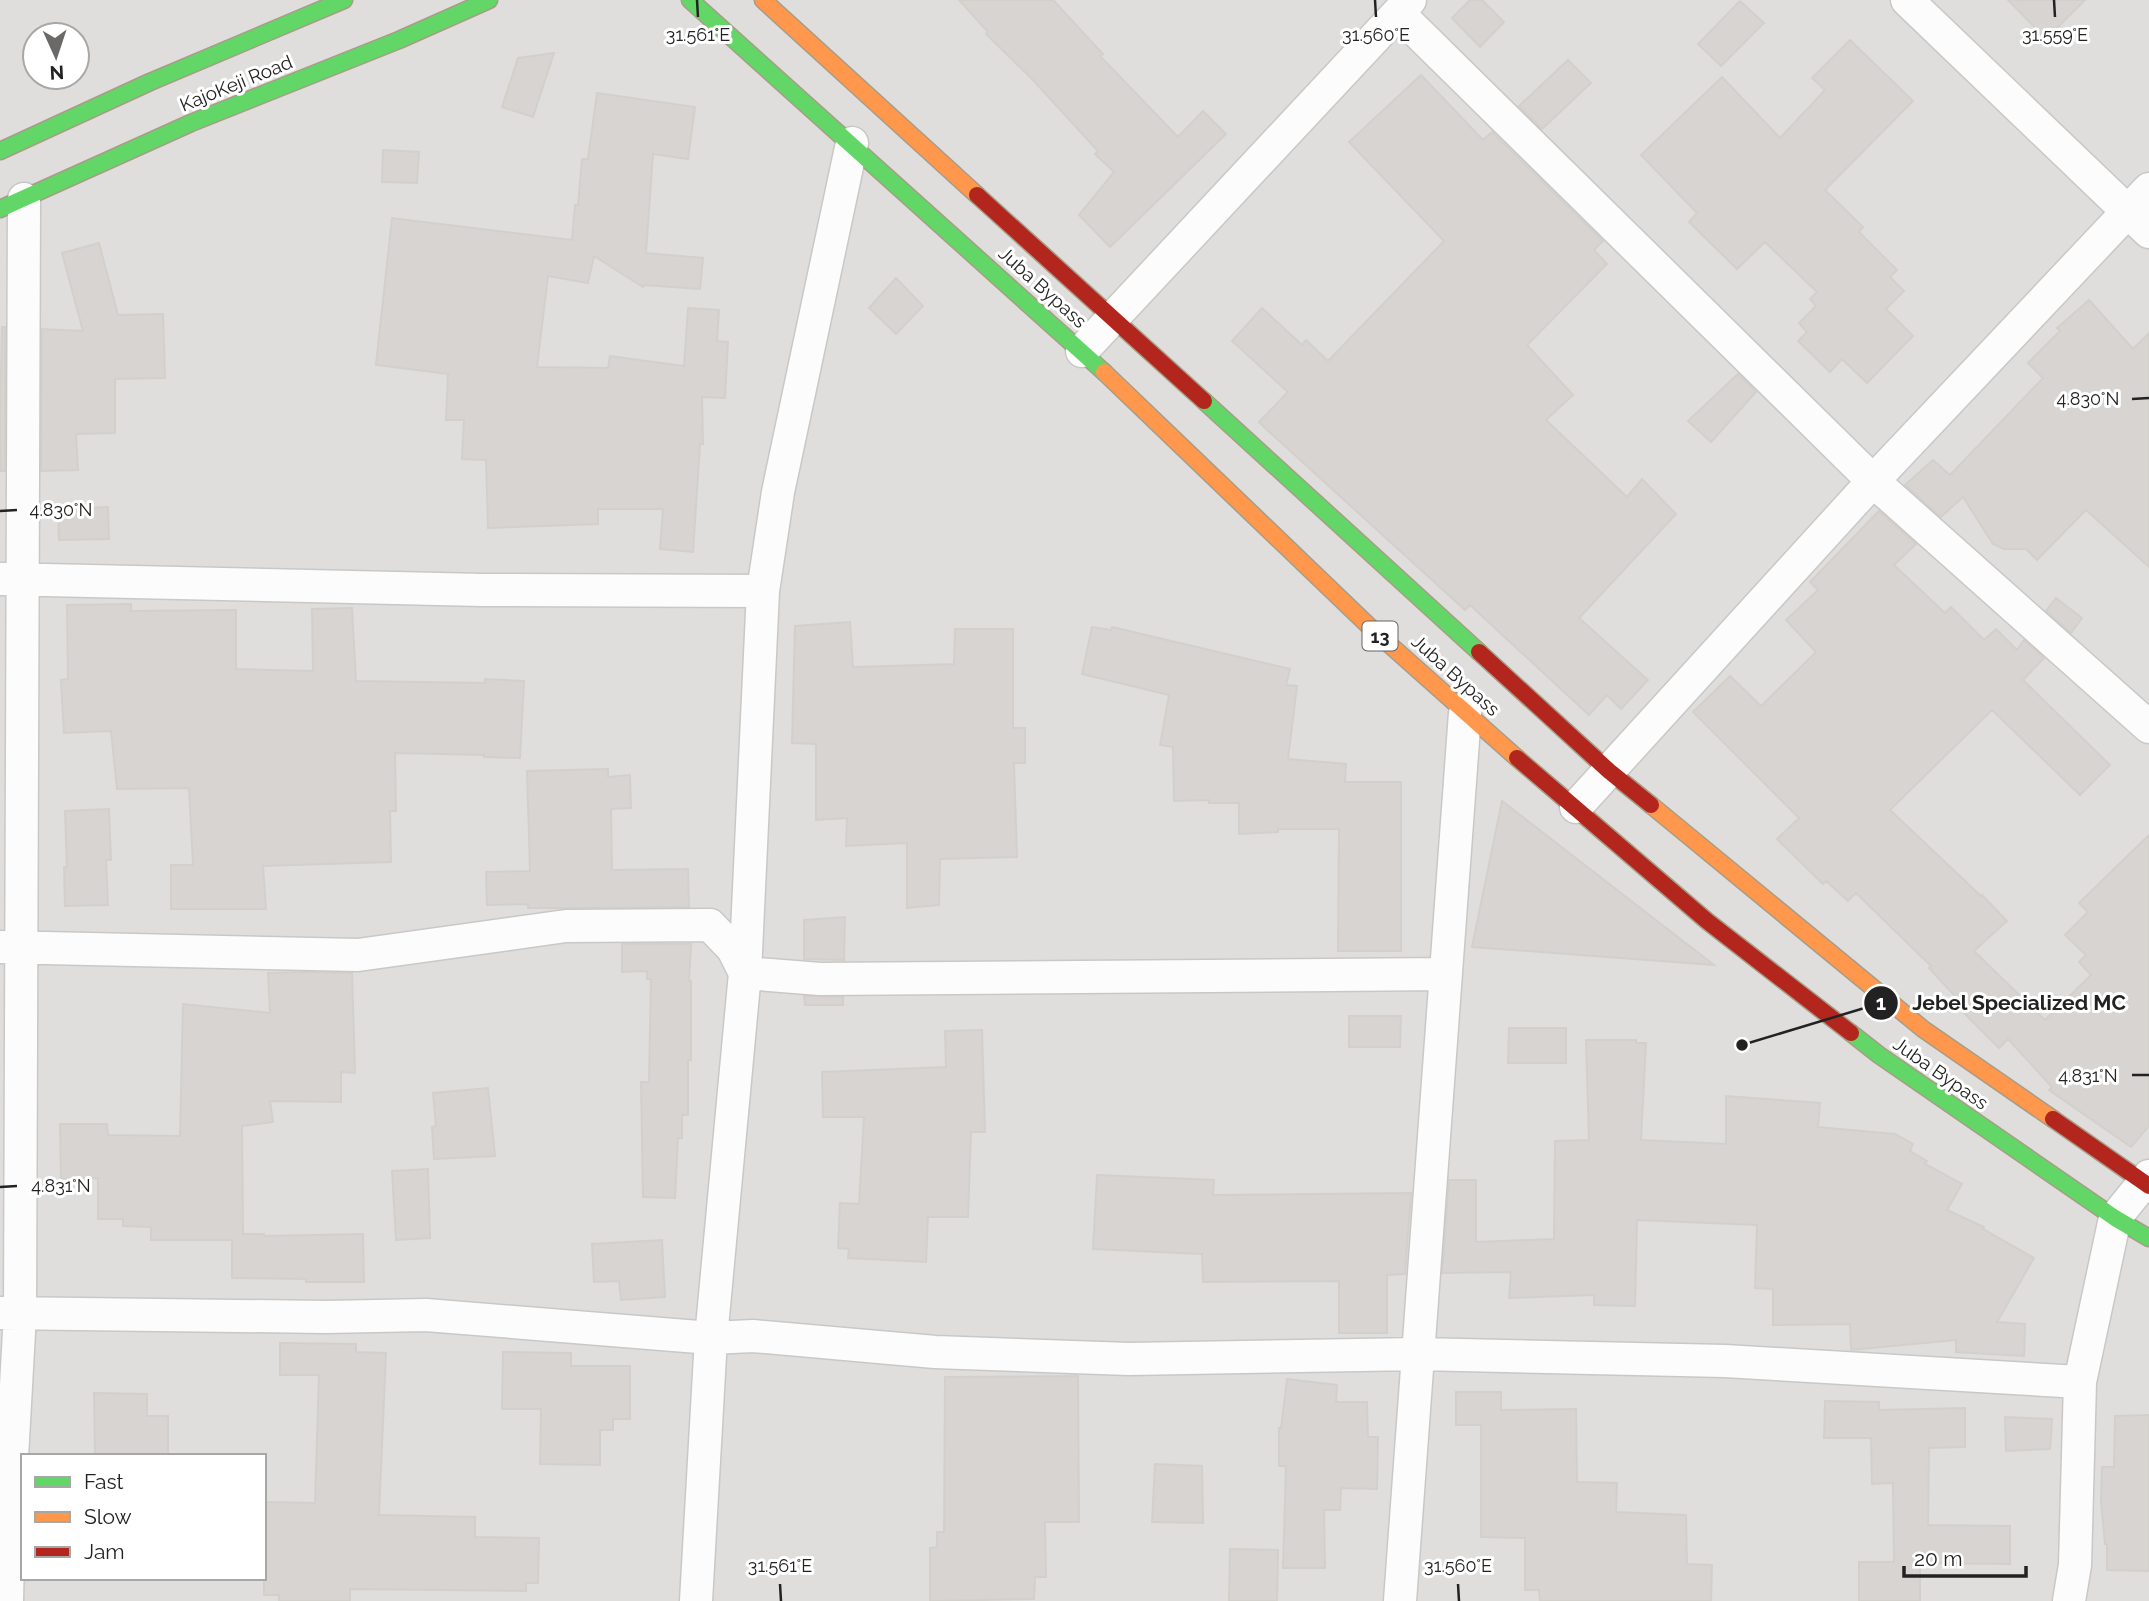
<svg xmlns="http://www.w3.org/2000/svg" width="2149" height="1601" viewBox="0 0 2149 1601" font-family="Raleway,sans-serif">
  <style>
    .residential { fill: #dfdedc; fill-rule: evenodd }
    .building { fill: #d7d4d2; stroke: #d3d0cc; stroke-width: 2 }
    .lines { fill: none; stroke-linecap: round; stroke-linejoin: round }
    .street-casing { stroke: #c9c8c7; stroke-width: 35 }
    .fast-casing { stroke: #a79c86; stroke-width: 19 }
    .slow-casing { stroke: #a79c86; stroke-width: 19 }
    .jam-casing { stroke: #a79c86; stroke-width: 19 }
    .street { stroke: #fdfcfc; stroke-width: 32 }
    .fast { stroke: #63d668; stroke-width: 16 }
    .slow { stroke: #ff974d; stroke-width: 16 }
    .jam { stroke: #b3261e; stroke-width: 16 }
    .ticks { fill: none; stroke: #222; stroke-width: 2.5 }
    .labels { text-anchor: middle; dominant-baseline: central; stroke-width: 6; stroke-linejoin: round; paint-order: stroke }
    .shield { fill: #fff; stroke: #646464; stroke-width: 2 }
    .shield-label { font-size: 18px; font-weight: bold; fill: #222 }
    .street-label { font-size: 19px; fill: #222; stroke: #fff }
    .ticks-label { font-size: 18px; text-anchor: middle; fill: #222; stroke: #fff; stroke-width: 6; stroke-linejoin: round; paint-order: stroke }
    .leader { fill: none; stroke: #222; stroke-width: 2.5 }
    .callout-dot { fill: #222; stroke: #fff; stroke-width: 2.5 }
    .mark-label { font-size: 21px; text-anchor: middle; font-weight: bold; fill: #fff }
    .callout-label { font-size: 21px; text-anchor: middle; font-weight: bold; fill: #222; stroke: #fff; stroke-width: 6; stroke-linejoin: round; paint-order: stroke }
  </style>
  <rect width="100%" height="100%" fill="#f0eeeb"/>
  <path class="residential" d="M 0,0 L 2149,0 L 2149,1601 L 0,1601 ZM 35,35 L 77,35 L 77,77 L 35,77 ZM 23,1456 L 264,1456 L 264,1578 L 23,1578 Z"/>
  <path class="building" d="M 959,0 L 1053,0 L 1103,54 L 1100,56 L 1178,137 L 1203,111 L 1226,134 L 1110,247 L 1079,215 L 1114,172 L 1095,154 L 1098,151 L 1032,79 L 986,34 L 988,32 Z
    M 1470,0 L 1482,0 L 1504,22 L 1480,47 L 1452,18 Z
    M 2008,0 L 2085,0 L 2046,39 Z
    M 1740,1 L 1764,23 L 1721,66 L 1698,44 Z
    M 1850,40 L 1913,101 L 1825,190 L 1863,227 L 1859,232 L 1897,270 L 1890,277 L 1904,291 L 1886,309 L 1913,336 L 1867,383 L 1842,359 L 1830,372 L 1798,341 L 1807,332 L 1799,323 L 1816,306 L 1810,299 L 1817,292 L 1765,242 L 1737,269 L 1689,222 L 1697,213 L 1641,155 L 1722,77 L 1780,138 L 1825,90 L 1812,78 Z
    M 554,53 L 533,117 L 502,107 L 518,58 Z
    M 1568,60 L 1591,83 L 1542,129 L 1519,106 Z
    M 1421,75 L 1483,140 L 1492,132 L 1603,241 L 1594,250 L 1607,264 L 1527,345 L 1573,395 L 1546,420 L 1627,497 L 1642,479 L 1676,514 L 1579,618 L 1648,680 L 1621,709 L 1607,695 L 1589,715 L 1470,605 L 1465,610 L 1264,427 L 1259,422 L 1288,392 L 1232,341 L 1262,308 L 1302,345 L 1306,340 L 1328,361 L 1444,241 L 1349,142 Z
    M 597,93 L 695,107 L 688,159 L 653,154 L 646,253 L 703,258 L 700,289 L 643,285 L 643,287 L 594,256 L 588,283 L 548,276 L 537,367 L 608,368 L 610,356 L 684,366 L 688,308 L 719,310 L 717,341 L 728,342 L 725,398 L 702,397 L 703,444 L 700,444 L 693,552 L 660,549 L 663,509 L 598,509 L 598,524 L 488,528 L 486,460 L 462,459 L 464,420 L 446,420 L 448,374 L 376,365 L 392,218 L 572,240 L 575,205 L 578,205 L 582,159 L 588,159 Z
    M 383,150 L 419,152 L 417,183 L 382,182 Z
    M 99,243 L 118,315 L 163,314 L 165,378 L 115,379 L 115,433 L 76,434 L 78,470 L 41,471 L 42,329 L 83,331 L 62,253 Z
    M 896,278 L 923,306 L 896,334 L 869,308 Z
    M 2089,300 L 2133,349 L 2149,333 L 2149,567 L 2086,510 L 2037,560 L 2026,549 L 2004,549 L 1993,544 L 1963,497 L 1941,517 L 1905,485 L 1933,460 L 1950,475 L 2043,378 L 2028,363 L 2060,331 L 2057,328 Z
    M 2,327 L 5,327 L 5,471 L 1,471 L 0,419 Z
    M 1738,374 L 1756,392 L 1711,442 L 1688,421 Z
    M 108,507 L 109,539 L 59,540 L 58,509 Z
    M 1879,511 L 1916,544 L 1894,565 L 1945,613 L 1951,607 L 1984,640 L 1996,629 L 2017,650 L 2024,640 L 2044,658 L 2023,680 L 2110,765 L 2080,795 L 1992,710 L 1890,810 L 1981,896 L 1982,895 L 2007,921 L 1974,951 L 2045,1020 L 2091,975 L 2079,962 L 2086,955 L 2065,935 L 2088,912 L 2079,903 L 2149,835 L 2149,1126 L 2131,1147 L 2049,1090 L 2052,1087 L 2008,1039 L 1999,1048 L 1951,1000 L 1955,996 L 1929,968 L 1931,966 L 1856,893 L 1848,901 L 1826,881 L 1823,884 L 1777,839 L 1799,818 L 1693,712 L 1730,676 L 1761,706 L 1816,652 L 1786,620 L 1818,590 L 1810,582 Z
    M 2056,598 L 2082,618 L 2071,633 L 2046,611 Z
    M 131,604 L 131,611 L 236,610 L 236,669 L 313,671 L 312,609 L 352,608 L 356,681 L 485,683 L 485,679 L 524,681 L 520,758 L 484,757 L 484,755 L 395,753 L 396,811 L 390,811 L 391,862 L 263,866 L 266,909 L 171,909 L 171,865 L 193,865 L 189,788 L 117,789 L 111,731 L 64,733 L 61,680 L 68,679 L 67,605 Z
    M 850,622 L 853,667 L 954,664 L 955,629 L 1013,629 L 1013,728 L 1025,728 L 1025,763 L 1014,763 L 1017,857 L 940,859 L 939,905 L 907,908 L 907,843 L 846,846 L 847,818 L 816,820 L 816,744 L 792,743 L 795,626 Z
    M 1092,627 L 1111,630 L 1112,627 L 1290,669 L 1286,685 L 1297,686 L 1288,759 L 1346,764 L 1345,782 L 1401,782 L 1401,951 L 1338,951 L 1339,829 L 1278,829 L 1278,832 L 1239,834 L 1239,803 L 1209,803 L 1209,800 L 1174,801 L 1173,747 L 1160,745 L 1169,695 L 1082,674 Z
    M 608,769 L 608,777 L 630,775 L 631,808 L 611,809 L 612,870 L 688,869 L 689,907 L 560,908 L 528,908 L 528,904 L 487,905 L 486,872 L 530,871 L 527,771 Z
    M 1502,801 L 1714,965 L 1472,947 Z
    M 109,809 L 111,860 L 106,860 L 108,905 L 65,906 L 64,867 L 67,867 L 65,811 Z
    M 845,917 L 844,960 L 804,959 L 804,920 Z
    M 622,944 L 691,944 L 689,981 L 691,981 L 691,1060 L 688,1060 L 688,1115 L 682,1115 L 682,1138 L 678,1138 L 675,1198 L 643,1197 L 641,1082 L 649,1082 L 651,979 L 647,979 L 647,971 L 622,972 Z
    M 302,972 L 352,973 L 355,1073 L 341,1072 L 341,1102 L 270,1101 L 273,1122 L 242,1126 L 243,1234 L 264,1234 L 264,1236 L 363,1234 L 364,1282 L 306,1282 L 306,1279 L 232,1278 L 232,1240 L 151,1240 L 151,1227 L 123,1226 L 123,1219 L 98,1219 L 98,1178 L 61,1179 L 60,1124 L 107,1124 L 108,1135 L 180,1136 L 183,1004 L 270,1013 L 268,973 Z
    M 804,996 L 843,997 L 843,1005 L 805,1005 Z
    M 1349,1016 L 1401,1016 L 1400,1047 L 1349,1047 Z
    M 1509,1028 L 1566,1028 L 1566,1063 L 1508,1063 Z
    M 982,1030 L 985,1132 L 971,1132 L 968,1217 L 928,1217 L 926,1262 L 848,1258 L 849,1249 L 838,1248 L 840,1203 L 859,1204 L 864,1117 L 823,1117 L 822,1072 L 946,1067 L 945,1031 Z
    M 1586,1040 L 1636,1040 L 1636,1043 L 1646,1043 L 1641,1140 L 1726,1144 L 1726,1096 L 1820,1103 L 1818,1127 L 1895,1134 L 1913,1144 L 1910,1151 L 1927,1161 L 1925,1164 L 1962,1184 L 1947,1210 L 1984,1227 L 1983,1229 L 2034,1258 L 1997,1322 L 2025,1324 L 2024,1356 L 1956,1352 L 1956,1340 L 1851,1350 L 1850,1324 L 1773,1325 L 1773,1289 L 1755,1288 L 1757,1225 L 1637,1220 L 1635,1306 L 1594,1305 L 1594,1295 L 1509,1298 L 1511,1272 L 1442,1273 L 1449,1180 L 1476,1180 L 1476,1242 L 1554,1239 L 1555,1141 L 1589,1140 Z
    M 488,1088 L 495,1156 L 434,1159 L 432,1127 L 436,1126 L 433,1093 Z
    M 428,1169 L 430,1238 L 396,1240 L 392,1171 Z
    M 1097,1175 L 1214,1180 L 1213,1195 L 1411,1193 L 1405,1274 L 1387,1275 L 1387,1333 L 1339,1333 L 1339,1281 L 1203,1282 L 1202,1254 L 1093,1249 Z
    M 662,1240 L 665,1297 L 621,1300 L 619,1281 L 594,1282 L 592,1244 Z
    M 280,1343 L 356,1344 L 356,1352 L 386,1353 L 379,1515 L 475,1517 L 475,1537 L 539,1538 L 538,1583 L 526,1583 L 526,1591 L 350,1589 L 350,1601 L 279,1601 L 279,1595 L 264,1595 L 264,1502 L 315,1503 L 319,1375 L 280,1375 Z
    M 503,1352 L 571,1353 L 571,1366 L 630,1366 L 630,1419 L 613,1419 L 613,1430 L 600,1430 L 600,1465 L 540,1464 L 541,1409 L 502,1409 Z
    M 1078,1376 L 1079,1522 L 1045,1522 L 1046,1577 L 1035,1577 L 1034,1599 L 930,1601 L 930,1548 L 937,1547 L 937,1532 L 944,1532 L 945,1377 Z
    M 1287,1379 L 1337,1385 L 1336,1402 L 1367,1402 L 1368,1437 L 1378,1437 L 1377,1489 L 1341,1488 L 1340,1510 L 1324,1510 L 1325,1568 L 1283,1568 L 1286,1466 L 1279,1466 L 1279,1428 L 1281,1428 Z
    M 1456,1392 L 1501,1392 L 1501,1410 L 1576,1409 L 1577,1482 L 1617,1483 L 1616,1512 L 1686,1515 L 1687,1564 L 1712,1565 L 1711,1601 L 1540,1601 L 1539,1590 L 1525,1590 L 1525,1538 L 1481,1537 L 1481,1425 L 1456,1425 Z
    M 94,1393 L 147,1394 L 147,1416 L 168,1416 L 168,1456 L 95,1456 Z
    M 1825,1401 L 1879,1402 L 1879,1410 L 1965,1408 L 1965,1447 L 1929,1448 L 1928,1525 L 2010,1526 L 2010,1564 L 1920,1563 L 1920,1601 L 1859,1601 L 1859,1562 L 1894,1562 L 1893,1483 L 1872,1484 L 1871,1438 L 1824,1438 Z
    M 2149,1415 L 2149,1571 L 2107,1570 L 2107,1544 L 2105,1544 L 2101,1501 L 2102,1467 L 2114,1467 L 2115,1416 Z
    M 2005,1417 L 2052,1419 L 2050,1449 L 2006,1451 Z
    M 1155,1464 L 1202,1466 L 1203,1523 L 1152,1522 Z
    M 1230,1549 L 1278,1550 L 1277,1601 L 1229,1601 Z"/>
  <g class="lines">
    <g class="street-casing">
      <path id="street" d="M 1907,0 L 2149,232
        M 1398,13 L 1873,481 L 2149,727
        M 1082,351 L 1410,0
        M 1,579 L 482,590 L 763,591
        M 1576,807 L 1873,481 L 2149,189
        M 0,947 L 358,955 L 566,926 L 710,925 L 733,949 L 745,973 L 820,979 L 1445,974
        M 0,1313 L 326,1317 L 426,1315 L 711,1338 L 753,1336 L 935,1352 L 1129,1359 L 1418,1354 L 1725,1361 L 2080,1382
        M 7,1601 L 9,1511 L 20,1314 L 24,199
        M 696,1601 L 711,1338 L 745,973 L 763,591 L 778,492 L 852,143
        M 1400,1601 L 1465,713
        M 2069,1601 L 2075,1565 L 2080,1382 L 2115,1218 L 2149,1176"/>
    </g>
    <g class="fast-casing">
      <path id="fast" d="M 690,0 L 1104,372
        M 0,151 L 150,82 L 344,0
        M 0,209 L 191,123 L 399,40 L 489,0
        M 1204,401 L 1479,652
        M 1851,1033 L 1879,1055 L 2115,1218 L 2149,1238"/>
    </g>
    <g class="slow-casing">
      <path id="slow" d="M 763,0 L 977,195
        M 1104,372 L 1372,629 L 1517,758
        M 1651,805 L 1923,1029 L 2053,1119"/>
    </g>
    <g class="jam-casing">
      <path id="jam" d="M 977,195 L 1204,401
        M 1479,652 L 1609,771 L 1651,805
        M 1517,758 L 1707,921 L 1851,1033
        M 2053,1119 L 2149,1186"/>
    </g>
    <use href="#street" class="street"/>
    <use href="#fast" class="fast"/>
    <use href="#slow" class="slow"/>
    <use href="#jam" class="jam"/>
  </g>
  <path class="ticks" d="M 697,0 L 698,17M 1375,0 L 1376,17M 2054,0 L 2055,17M 2132,399 L 2149,398M 0,511 L 17,510M 2132,1075 L 2149,1075M 0,1187 L 17,1186M 780,1584 L 781,1601M 1458,1584 L 1459,1601"/>
  <g class="labels">
    <rect class="shield" x="1362.5" y="621.5" width="35" height="29" rx="5"/>
    <g class="shield-label">
      <text x="1380" y="636">13</text>
    </g>
    <g class="street-label">
      <text transform="translate(236 83) rotate(-22)">KajoKeji Road</text>
      <text transform="translate(1043 287) rotate(42)">Juba Bypass</text>
      <text transform="translate(1456 675) rotate(42)">Juba Bypass</text>
      <text transform="translate(1941 1073) rotate(35)">Juba Bypass</text>
    </g>
  </g>
  <g class="ticks-label">
    <text x="698" y="41">31.561°E</text>
    <text x="1376" y="41">31.560°E</text>
    <text x="2055" y="41">31.559°E</text>
    <text x="2088" y="405">4.830°N</text>
    <text x="61" y="516">4.830°N</text>
    <text x="2088" y="1082">4.831°N</text>
    <text x="61" y="1192">4.831°N</text>
    <text x="780" y="1572">31.561°E</text>
    <text x="1458" y="1572">31.560°E</text>
  </g>
  <path class="leader" d="M1742 1045L1881 1003"/>
  <g class="callout-dot">
    <circle cx="1742" cy="1045" r="7"/>
    <circle cx="1881" cy="1003" r="18"/>
  </g>
  <g class="mark-label">
    <text x="1881" y="1010">1</text>
  </g>
  <g class="callout-label">
    <text x="2019" y="1010">Jebel Specialized MC</text>
  </g>
  <rect x="21" y="1454" width="245" height="126" fill="#ffffff" stroke="#a7a7a7" stroke-width="2"/>
  <rect x="35" y="1477" width="35" height="10" fill="#63d668" stroke="#a7a7a7" stroke-width="2"/>
  <text x="84" y="1489" font-size="21" fill="#222222">Fast</text>
  <rect x="35" y="1512" width="35" height="10" fill="#ff974d" stroke="#a7a7a7" stroke-width="2"/>
  <text x="84" y="1524" font-size="21" fill="#222222">Slow</text>
  <rect x="35" y="1547" width="35" height="10" fill="#b3261e" stroke="#a7a7a7" stroke-width="2"/>
  <text x="84" y="1559" font-size="21" fill="#222222">Jam</text>
  <g transform="translate(56 56) rotate(177)"><circle r="33" fill="#ffffff" stroke="#a7a7a7" stroke-width="2"/>
  <path d="M0-5L12 26L0 18L-12 26Z" fill="#6a6968"/>
  <text y="-10" font-size="19" font-weight="bold" text-anchor="middle" fill="#222222">N</text>
  </g>
  <path d="M1904 1566v10h122v-10" fill="none" stroke="#222222" stroke-width="3.5"/>
  <text x="1914" y="1566" font-size="21" fill="#222222" stroke="#ffffff" stroke-width="5" paint-order="stroke">20 m</text>
</svg>
